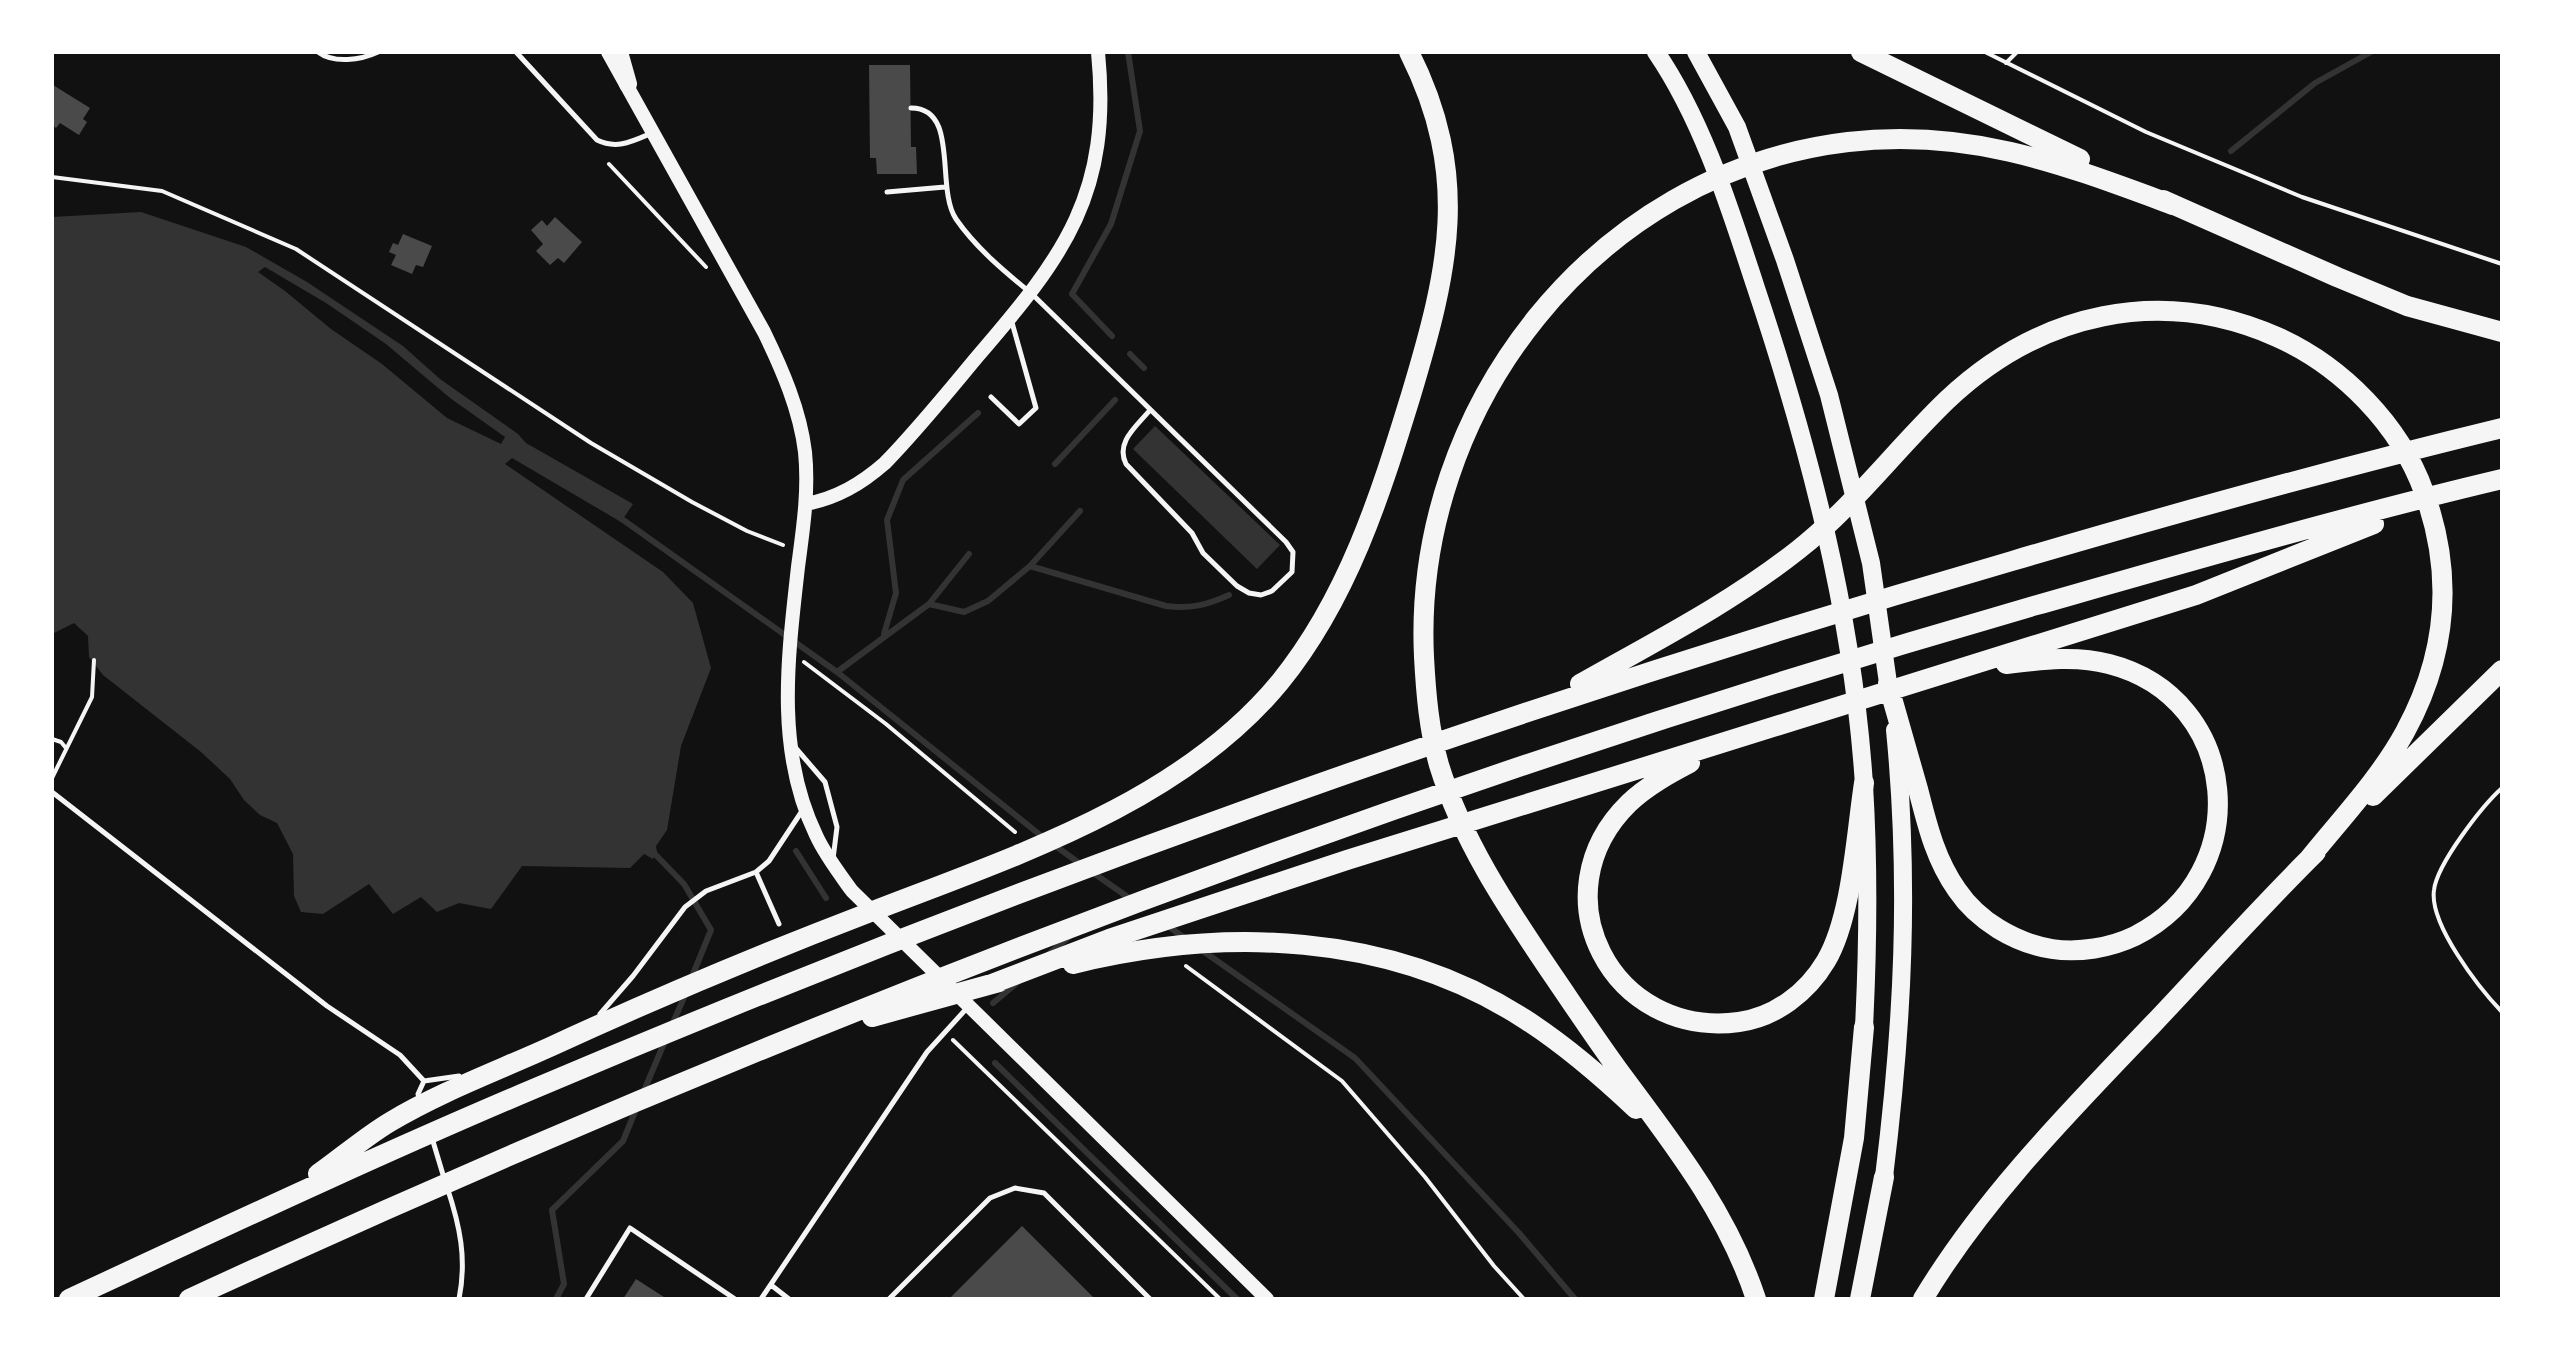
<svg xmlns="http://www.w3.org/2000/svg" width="2554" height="1351" viewBox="0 0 2554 1351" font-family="'Libre Baskerville',serif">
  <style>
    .water { fill: #333; fill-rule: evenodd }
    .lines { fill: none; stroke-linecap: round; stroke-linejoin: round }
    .stream { stroke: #333; stroke-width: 6 }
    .building { fill: #4a4a4a }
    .path { stroke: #f5f5f5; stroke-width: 4 }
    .service { stroke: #f5f5f5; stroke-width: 5 }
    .secondary { stroke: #f5f5f5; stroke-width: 14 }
    .trunk { stroke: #f5f5f5; stroke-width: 18 }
    .motorway { stroke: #f5f5f5; stroke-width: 20 }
  </style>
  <rect width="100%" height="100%" fill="#111"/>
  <path class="water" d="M 141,212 L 246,247 L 307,282 L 403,346 L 440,379 L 518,434 L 526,443 L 633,504 L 621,522 L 512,458 L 505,464 L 663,572 L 693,603 L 711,668 L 681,746 L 667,830 L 656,846 L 657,852 L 653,859 L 644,854 L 630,868 L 522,866 L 491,909 L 459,903 L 437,912 L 421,897 L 393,914 L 369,884 L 323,914 L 301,912 L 294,896 L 293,854 L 277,823 L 260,815 L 244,800 L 230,779 L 201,752 L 103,675 L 89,657 L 88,636 L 74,623 L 52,634 L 52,217 ZM 265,267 L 326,303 L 386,344 L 450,398 L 505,437 L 501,444 L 447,418 L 382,364 L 331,329 L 285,291 L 258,272 Z
    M 1155,426 L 1280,545 L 1257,569 L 1133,449 Z"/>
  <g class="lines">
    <path class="stream" d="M 2231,151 L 2315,83 L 2371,52
      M 1112,336 L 1072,294 L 1111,224 L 1140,131 L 1128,52
      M 1130,354 L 1144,368
      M 1055,464 L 1115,400
      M 619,517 L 837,672 L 1044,838
      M 1030,566 L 1080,511
      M 929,604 L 964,612 L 988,601 L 1030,566 L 1166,606 C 1191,609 1207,605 1229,595
      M 884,634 L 896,593 L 887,520 L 903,480 L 978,413
      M 837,672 L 929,604 L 969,554
      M 1053,844 L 1083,866
      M 651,850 L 684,884 L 711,930 L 691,979
      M 796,851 L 826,898
      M 1092,872 L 1132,900
      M 1167,925 L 1187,940
      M 1203,951 L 1355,1058 L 1519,1233 L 1575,1299
      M 1050,953 L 1069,937
      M 993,1003 L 1018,982
      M 671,1027 L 686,993
      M 995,1063 L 1237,1299
      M 643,1093 L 665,1041
      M 556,1299 L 564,1284 L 552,1210 L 623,1141 L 637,1107"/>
  </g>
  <path class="building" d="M 869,65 L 910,65 L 911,147 L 916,147 L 917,174 L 877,174 L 876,158 L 870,158 Z
    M 53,85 L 90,108 L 83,119 L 87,122 L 79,135 L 60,123 L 56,128 L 52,125 Z
    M 555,217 L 582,242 L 564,263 L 558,258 L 550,265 L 536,251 L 543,244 L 531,230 L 542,220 L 547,226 Z
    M 403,234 L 432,246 L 423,267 L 416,265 L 412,274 L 391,265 L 396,255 L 389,252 L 393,243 L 398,245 Z
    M 1022,1226 L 1095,1299 L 949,1299 Z
    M 636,1279 L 667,1299 L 623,1299 Z"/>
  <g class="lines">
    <path class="path" d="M 1985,52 L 2146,132 L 2302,197 L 2502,264
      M 2006,63 L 2017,52
      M 609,164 L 706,267
      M 52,177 L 162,191 L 296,249 L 591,443 L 692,502 L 747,531 L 783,545
      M 804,662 L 886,724 L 1015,832
      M 52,739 L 61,742 L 66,748
      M 52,778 L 92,697 L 94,660
      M 2502,788 C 2482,806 2437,864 2434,890 C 2429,924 2479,988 2502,1012
      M 1186,966 L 1342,1081 L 1425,1177 L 1494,1266 L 1524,1299
      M 953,1040 L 1220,1299"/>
    <path class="service" d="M 318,52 C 334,64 361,60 378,52
      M 516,52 L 597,140 C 617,150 633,141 652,133
      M 911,108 C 960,108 935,188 956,219 C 976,248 1005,272 1032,294 L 1286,542 L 1293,552 L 1292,572 L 1272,591 L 1261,595 L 1249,593 L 1237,586 L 1203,553 L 1192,533 L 1126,464 C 1115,442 1137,426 1150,410
      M 887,192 L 945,187
      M 991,397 L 1019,424 L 1036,408 L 1011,319
      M 794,746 L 825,782 L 837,827 L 833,859
      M 52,792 L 327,1006 L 400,1055 L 424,1081 L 459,1076
      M 756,872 L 779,924
      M 600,1014 L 633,976 L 685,907 L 706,891 L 756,872 L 769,861 L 802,811
      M 420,1102 L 418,1094 L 424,1081
      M 432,1138 L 444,1178
      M 447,1187 C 460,1226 467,1259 459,1299
      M 771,1285 L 789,1299
      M 586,1299 L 630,1228 L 735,1299
      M 761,1299 L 927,1052 L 967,1008
      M 889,1299 L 990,1198 L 1015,1188 L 1044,1193 L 1150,1299"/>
    <path class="secondary" d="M 608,52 L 764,332 C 782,369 800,410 805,452 C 809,491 803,529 798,567 C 788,657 775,750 816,835 C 825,855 839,873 852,891 L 1267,1299
      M 806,504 C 837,498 861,484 885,463 C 918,429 947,393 977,357 C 1065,255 1112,193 1098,52"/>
    <path class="trunk" d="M 619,52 L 628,84
      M 1656,52 C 1703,121 1729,206 1755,285 C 1809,447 1853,614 1864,785 C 1869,866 1868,947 1864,1027
      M 1696,52 L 1737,127 L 1785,260 L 1829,395 L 1871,563 L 1890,697
      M 1884,1177 C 1903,1023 1910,884 1895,730"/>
    <path class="motorway" d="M 1861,52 L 2080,159
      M 2163,200 L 2337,277 L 2407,306 L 2502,332
      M 1580,684 C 1654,642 1731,603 1798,550 C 1854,506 1896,449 1947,400 C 2039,313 2160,285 2277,337 C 2342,366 2400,425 2424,492 C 2454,574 2447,655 2405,732 C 2380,778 2341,819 2308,860
      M 1888,684 C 1898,719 1908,754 1918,789 C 1927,824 1935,859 1957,890 C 1978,921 2015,943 2052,949 C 2079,953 2110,948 2135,936 C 2256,875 2242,698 2109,664 C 2075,655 2040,660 2006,664
      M 1690,763 C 1669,774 1647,786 1629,803 C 1536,894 1612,1039 1739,1022 C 1775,1017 1807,993 1826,961 C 1852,917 1856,835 1864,783
      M 2373,796 L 2502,670
      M 1073,964 C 1223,927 1389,932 1523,1018 C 1564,1044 1601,1076 1636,1109
      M 989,985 L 1109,939 L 1347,860 L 2196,595 L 2374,524
      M 872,1017 L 999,982
      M 318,1174 C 342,1157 365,1137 390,1122 C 440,1092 497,1071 550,1047 C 654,999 761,954 868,913 C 1009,858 1180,804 1280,682 C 1348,598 1380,496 1411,395 C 1449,269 1471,175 1409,52
      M 69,1299 C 222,1228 375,1156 531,1090 C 1014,885 1508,707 2012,561 C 2175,513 2337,468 2502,428
      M 189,1299 C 787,1023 1404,787 2037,605 C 2191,561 2346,516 2502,479
      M 1756,1299 C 1728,1214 1675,1146 1622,1075 C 1597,1041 1574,1006 1550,971 C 1506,906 1462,840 1439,765 C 1429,730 1426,694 1424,657 C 1412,408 1595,172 1848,142 C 1970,128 2062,164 2173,205
      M 1824,1299 L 1854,1138 L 1864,1027
      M 1860,1299 L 1884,1177
      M 1923,1299 C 1984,1197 2071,1110 2153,1024 C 2207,967 2260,907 2316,852"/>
  </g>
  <rect width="2554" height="1351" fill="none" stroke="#ffffff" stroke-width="108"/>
</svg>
